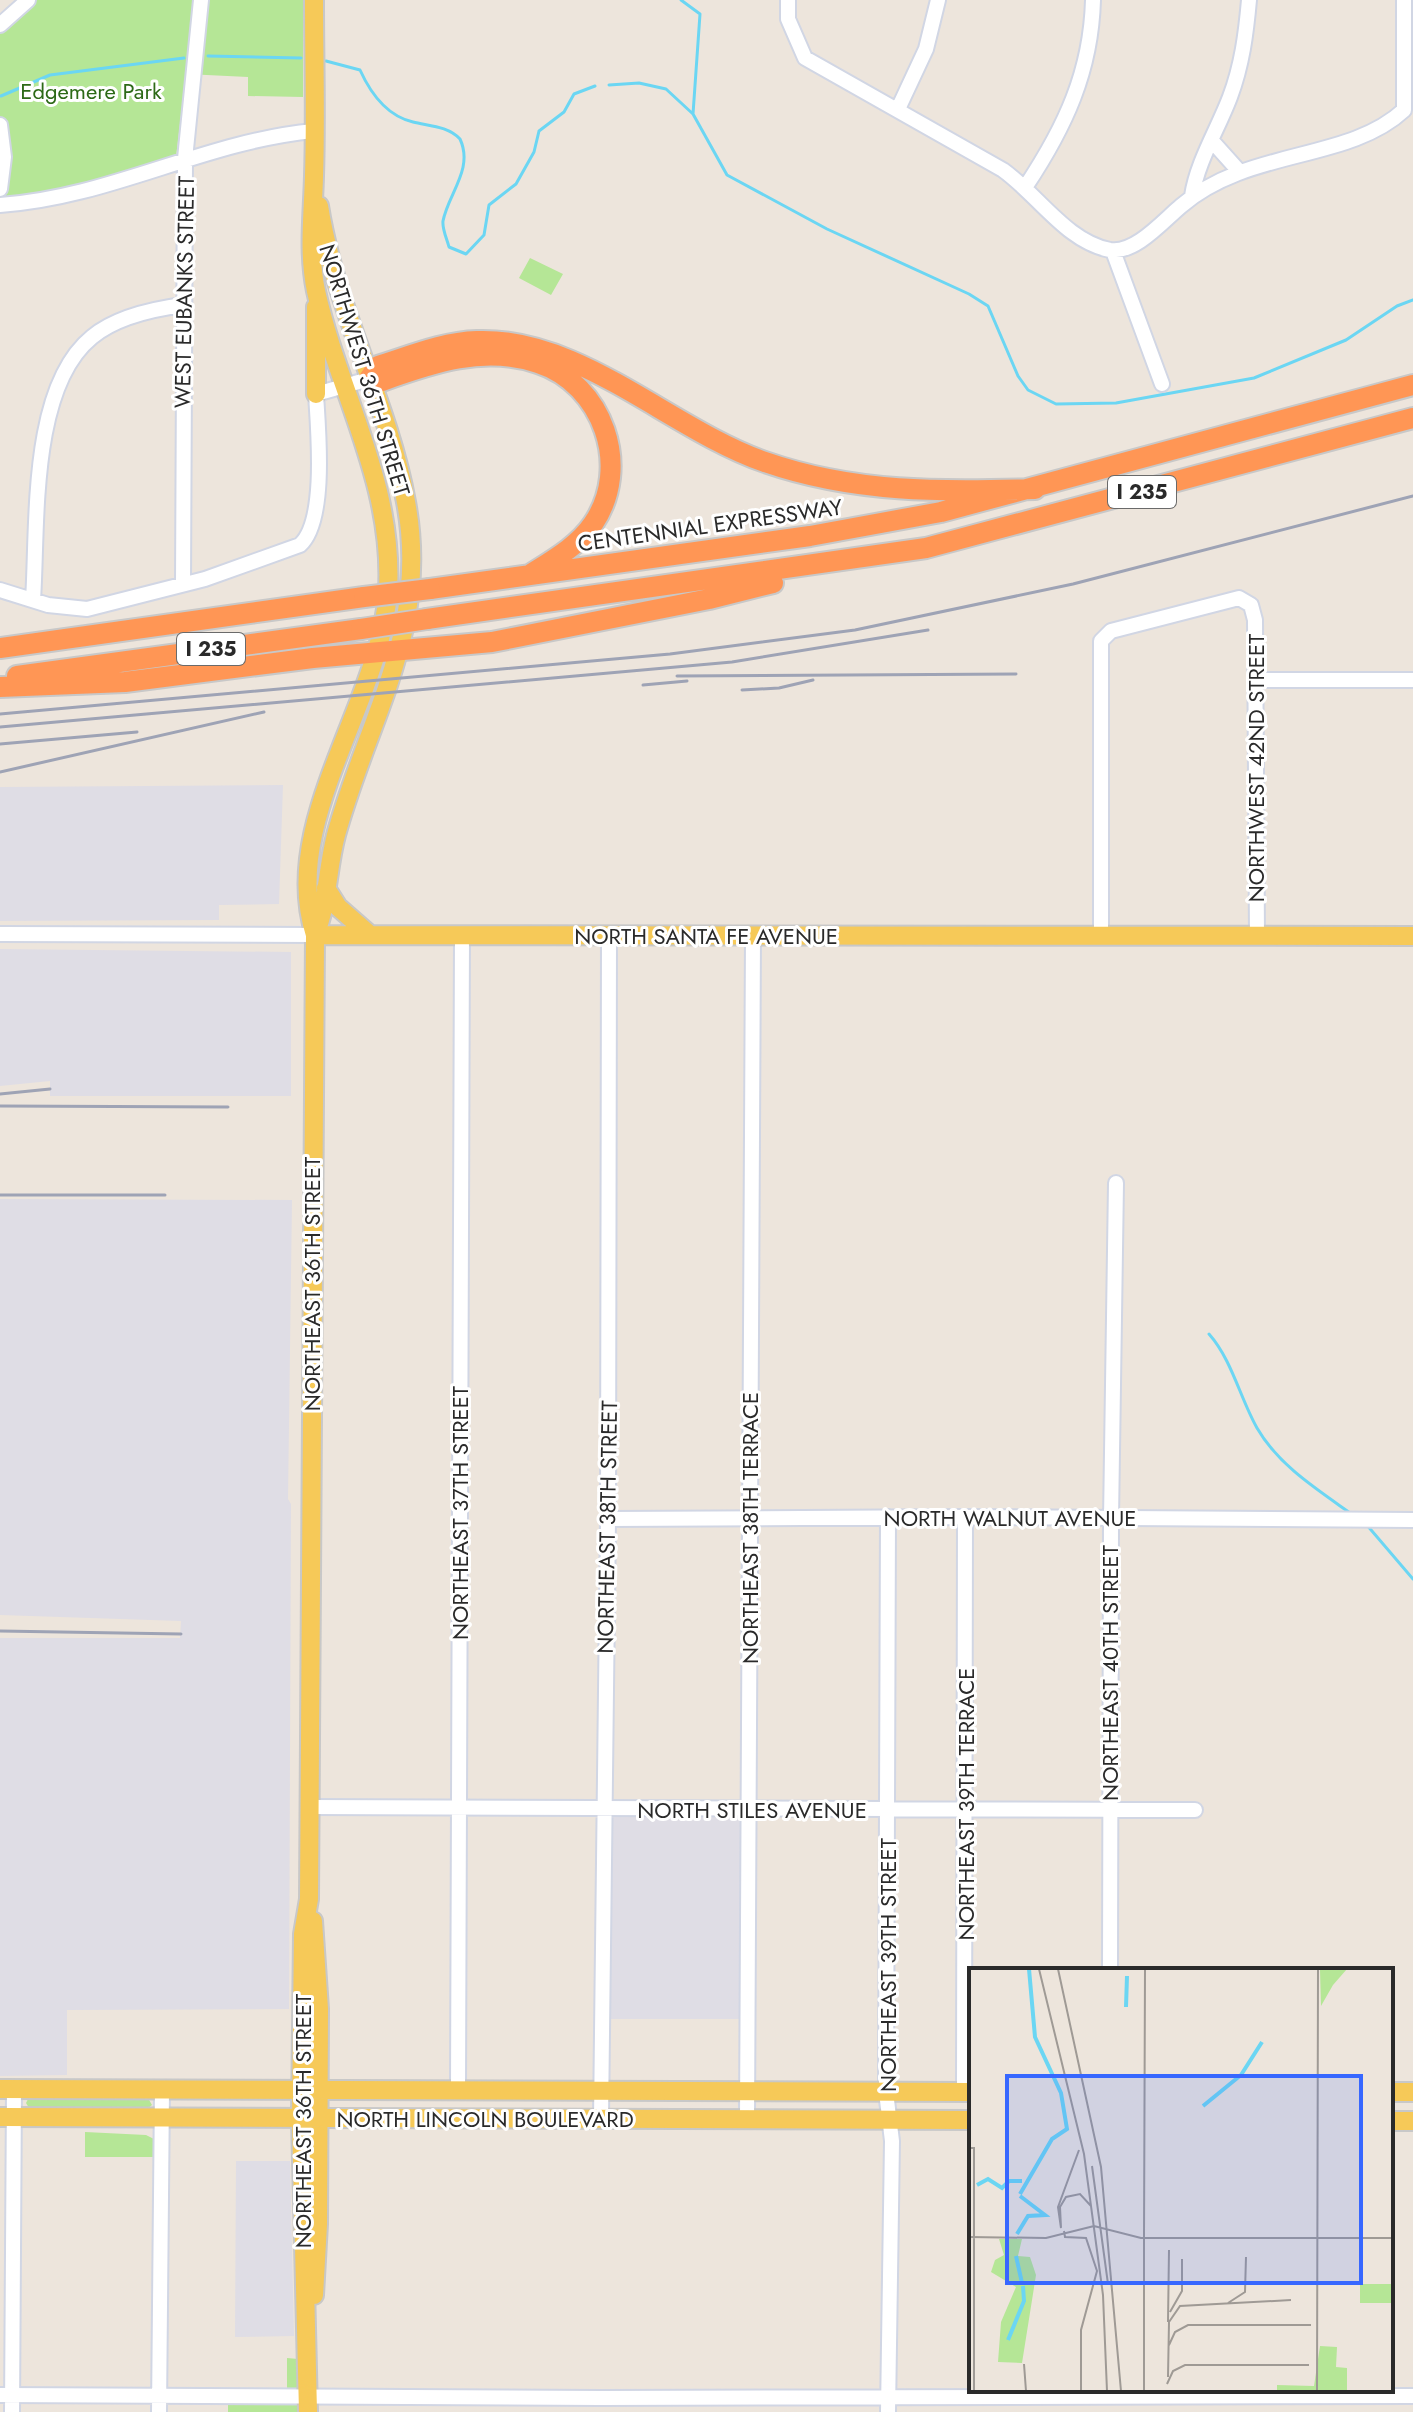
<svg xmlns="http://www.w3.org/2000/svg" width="1413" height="2412" viewBox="0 0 1413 2412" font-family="Jost,sans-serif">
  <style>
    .industrial { fill: #dfdde5 }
    .green { fill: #b5e696 }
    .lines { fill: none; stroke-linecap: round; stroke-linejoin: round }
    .stream { stroke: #6bd6f3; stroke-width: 3 }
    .minor-casing { stroke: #d1d6e4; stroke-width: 18 }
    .major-casing { stroke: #c8c8c8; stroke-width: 22 }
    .highway-casing { stroke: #c8c8c8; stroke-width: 24 }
    .minor { stroke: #fff; stroke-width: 14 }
    .major { stroke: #f6c958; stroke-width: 18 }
    .highway { stroke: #ff9655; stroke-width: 20 }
    .rail { stroke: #9ea3b5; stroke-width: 3 }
    .highway-bridge-casing { stroke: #c8c8c8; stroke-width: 24; stroke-linecap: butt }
    .highway-bridge { stroke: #ff9655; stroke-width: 20 }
    .labels { text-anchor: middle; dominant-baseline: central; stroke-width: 6; stroke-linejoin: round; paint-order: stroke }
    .shield { fill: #fff; stroke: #6a6a6a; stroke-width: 2 }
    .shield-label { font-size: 20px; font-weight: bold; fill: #2a2a2a }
    .park-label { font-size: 22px; fill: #2d6a17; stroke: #fff }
    .street-label { font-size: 22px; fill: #2a2a2a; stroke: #fff }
    .inset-river { fill: none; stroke: #6bd6f3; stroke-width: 4 }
    .inset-road { fill: none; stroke: #9f9a95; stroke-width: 2 }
    .view { fill: #3767ff; fill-opacity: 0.15; stroke: #3767ff; stroke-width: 4 }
    .inset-edge { fill: none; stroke: #2a2a2a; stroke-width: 4 }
  </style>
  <rect width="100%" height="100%" fill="#ede5dc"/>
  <path class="industrial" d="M 283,785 L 279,904 L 219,905 L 219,920 L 0,921 L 0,787 Z
    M 0,949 L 291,952 L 291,1096 L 50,1096 L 50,1081 L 0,1086 Z
    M 0,1199 L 292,1200 L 288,1499 L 291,1504 L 289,2009 L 67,2010 L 67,2075 L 0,2076 L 0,1638 L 180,1638 L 181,1621 L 0,1615 Z
    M 744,1812 L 744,2019 L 605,2019 L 606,1814 Z
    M 236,2161 L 290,2161 L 294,2336 L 235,2337 Z"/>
  <path class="green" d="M 35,0 L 303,0 L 303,97 L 248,96 L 248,77 L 186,74 L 176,157 L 59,193 L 0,199 L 0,32 Z
    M 530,258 L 563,274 L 551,295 L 519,278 Z
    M 29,2097 L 148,2098 L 152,2105 L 147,2109 L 29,2108 L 26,2103 Z
    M 85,2132 L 146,2135 L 156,2140 L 156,2157 L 85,2157 Z
    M 287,2358 L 298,2359 L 298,2412 L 228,2412 L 228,2399 L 287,2400 Z"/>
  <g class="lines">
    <path class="stream" d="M 681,0 L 700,14 L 693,114
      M 208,56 L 301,58
      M 326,61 L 360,70 C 370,92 387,116 413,122 C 429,126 448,126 460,139 C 474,169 448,194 443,221 C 442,229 447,239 449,247 L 466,254 L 484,235 L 489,205 L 516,184 L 534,152 L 539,131 L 564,112 L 574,94 L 595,86
      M 609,85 L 639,83 L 666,89 L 693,114 L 727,175 L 827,229 L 969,294 L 988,306 L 1018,376 L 1028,390 L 1056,404 L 1116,403 L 1254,378 L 1346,340 L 1397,306 L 1413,300
      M 1,96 L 50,75 L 184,58
      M 1209,1334 C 1232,1360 1240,1398 1257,1428 C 1279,1466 1318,1490 1353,1515
      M 1366,1524 L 1413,1579"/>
    <g class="minor-casing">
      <path id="minor" d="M 788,0 L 788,19 L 805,58 L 1003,170 C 1038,195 1067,242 1110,250 C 1135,254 1163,221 1181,206 C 1248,148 1348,162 1404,110 L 1404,0
        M 0,25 L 28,0
        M 898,109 L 926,49 L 938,0
        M 0,125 L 4,157 L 0,189
        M 1212,141 L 1238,170
        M 1026,186 C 1065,127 1091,72 1093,0
        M 1192,196 C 1197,162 1218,129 1230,97 C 1242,65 1246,34 1249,0
        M 0,205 C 109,198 205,141 314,131
        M 1113,251 L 1162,384
        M 183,584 L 185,159 L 201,0
        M 0,590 L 48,605 L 87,609 L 205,579 L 300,545 C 327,521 318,429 316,394 L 369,379
        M 33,600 C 38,526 29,388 92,337 C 116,317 153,309 183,305
        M 1255,680 L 1413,680
        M 0,934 L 315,935
        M 1101,936 L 1101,641 L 1111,631 L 1239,598 L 1251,605 L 1255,620 L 1257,936
        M 608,1519 L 965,1517 L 1413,1520
        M 309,1807 L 1195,1810
        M 1110,1970 L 1111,1519 L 1116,1183
        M 458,2090 L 462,935
        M 964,2092 L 965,1517
        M 601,2119 L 608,1519 L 609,935
        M 747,2120 L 753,936
        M 0,2395 L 601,2398 L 1413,2396
        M 12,2412 L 14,2089
        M 159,2412 L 162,2089
        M 888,2412 L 892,2141 L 886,2092 L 888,1517"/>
    </g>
    <g class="major-casing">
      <path id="major" d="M 316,307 L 316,394
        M 326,888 L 338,907 L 370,935
        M 315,935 L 1413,936
        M 315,935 C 328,903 327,869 336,835 C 368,718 430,630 406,502 C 388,401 335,309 319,206
        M 313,1921 L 319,2009 L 318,2224 L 314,2295
        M 0,2089 L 971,2092
        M 1391,2092 L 1413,2092
        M 0,2117 L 971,2120
        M 1391,2121 L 1413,2121
        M 308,2412 L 301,2119 L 303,1934 L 309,1899 L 315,935 C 279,821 382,702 388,590 C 394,482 338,392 316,291 C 308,252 313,215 314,176 C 316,118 314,59 314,0"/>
    </g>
    <g class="highway-casing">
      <path id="highway" d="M 531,574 C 553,560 578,546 593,524 C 632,467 603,384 538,363 C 484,345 432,363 382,381 L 369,379 L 378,366 C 410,356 443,342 477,341 C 580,337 670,429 765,462 C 854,493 942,492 1035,489
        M 430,589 L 810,536 L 941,512 L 1413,385
        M 427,619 L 926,548 L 1413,418
        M 0,648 L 364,597
        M 17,676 L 361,629
        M 0,687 L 125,682 L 313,658 L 492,642 L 709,599 L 773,583"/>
    </g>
    <use href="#minor" class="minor"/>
    <use href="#major" class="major"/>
    <use href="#highway" class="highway"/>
    <path class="rail" d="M 677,676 L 1016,674
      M 643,685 L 687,681
      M 742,690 L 779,688 L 813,680
      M 0,714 L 670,654 L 855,630 L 1073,584 L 1413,496
      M 0,727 L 732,662 L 928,630
      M 0,744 L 137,732
      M 0,772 L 264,712
      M 0,1094 L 50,1089
      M 0,1106 L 228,1107
      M 0,1195 L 165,1195
      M 0,1631 L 181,1634"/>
    <g class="highway-bridge-casing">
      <path id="highway-bridge" d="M 364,597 L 430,589
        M 361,629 L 427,619"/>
    </g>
    <use href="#highway-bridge" class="highway-bridge"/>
  </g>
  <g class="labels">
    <g class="shield">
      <rect x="1108" y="476" width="68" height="32" rx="6"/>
      <rect x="177" y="633" width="68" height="32" rx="6"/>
    </g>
    <g class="shield-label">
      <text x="1142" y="492">I 235</text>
      <text x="211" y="649">I 235</text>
    </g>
    <g class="park-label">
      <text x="91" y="91">Edgemere Park</text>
    </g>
    <g class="street-label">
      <text transform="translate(184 292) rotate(-89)">WEST EUBANKS STREET</text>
      <text transform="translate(365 370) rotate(73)">NORTHWEST 36TH STREET</text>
      <text transform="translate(710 525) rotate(-8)">CENTENNIAL EXPRESSWAY</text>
      <text transform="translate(1256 768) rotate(-90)">NORTHWEST 42ND STREET</text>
      <text x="706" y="936">NORTH SANTA FE AVENUE</text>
      <text transform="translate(312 1284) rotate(-90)">NORTHEAST 36TH STREET</text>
      <text transform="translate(460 1513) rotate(-90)">NORTHEAST 37TH STREET</text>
      <text x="1010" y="1518">NORTH WALNUT AVENUE</text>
      <text transform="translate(607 1527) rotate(-89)">NORTHEAST 38TH STREET</text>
      <text transform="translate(750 1528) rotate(-90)">NORTHEAST 38TH TERRACE</text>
      <text transform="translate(1110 1673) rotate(-90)">NORTHEAST 40TH STREET</text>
      <text transform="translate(966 1804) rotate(-90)">NORTHEAST 39TH TERRACE</text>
      <text x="752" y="1810">NORTH STILES AVENUE</text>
      <text transform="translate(888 1965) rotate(-90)">NORTHEAST 39TH STREET</text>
      <text x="485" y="2119">NORTH LINCOLN BOULEVARD</text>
      <text transform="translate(303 2121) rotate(-90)">NORTHEAST 36TH STREET</text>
    </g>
  </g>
  <g transform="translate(969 1968)">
    <rect width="424" height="424" fill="#ede5dc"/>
    <path d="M 378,1 L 364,17 L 352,38 L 351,2 ZM 30,271 L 53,271 L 49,288 L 61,289 L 67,307 L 53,395 L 29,394 L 32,354 L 47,319 L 22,304 L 26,292 L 35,287 ZM 391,316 L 424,316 L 424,335 L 391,335 ZM 351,378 L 368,379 L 367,399 L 378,400 L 378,423 L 308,423 L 308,417 L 345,418 Z" fill="#b5e696"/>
    <path class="inset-river" d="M 157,39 L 158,8M 234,138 L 272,107 L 293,74M 8,217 L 19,211 L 33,220 L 40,213 L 53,213M 51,226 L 83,171 L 98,161 L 92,125 L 66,69 L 60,1M 48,266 L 59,248 L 76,247 L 51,228M 47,288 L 53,315M 39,372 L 55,333 L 54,318"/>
    <path class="inset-road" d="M 70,1 L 115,186 L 134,327 L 138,423M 89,1 L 132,199 L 152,423M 0,180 L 5,180 L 5,423M 110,182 L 89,239 L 92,260 L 91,239 L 97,229 L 111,226 L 122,238M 123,198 L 139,316M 95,263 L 96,269 L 117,270 L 128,303 L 112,362 L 112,423M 0,269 L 77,270 L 125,258 L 172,270 L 424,270M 175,269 L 176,1M 259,335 L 276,324 L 277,289M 201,344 L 213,323 L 213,291M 199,354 L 200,282M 200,377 L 206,364 L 219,357 L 342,357M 55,396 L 57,423M 199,409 L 200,354 L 211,338 L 322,332M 198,416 L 204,403 L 216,397 L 340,397M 175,423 L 175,269M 348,423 L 349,1"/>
    <path class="view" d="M 38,108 L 392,108 L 392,315 L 38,315 Z"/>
    <rect width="424" height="424" class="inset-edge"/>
  </g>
</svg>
